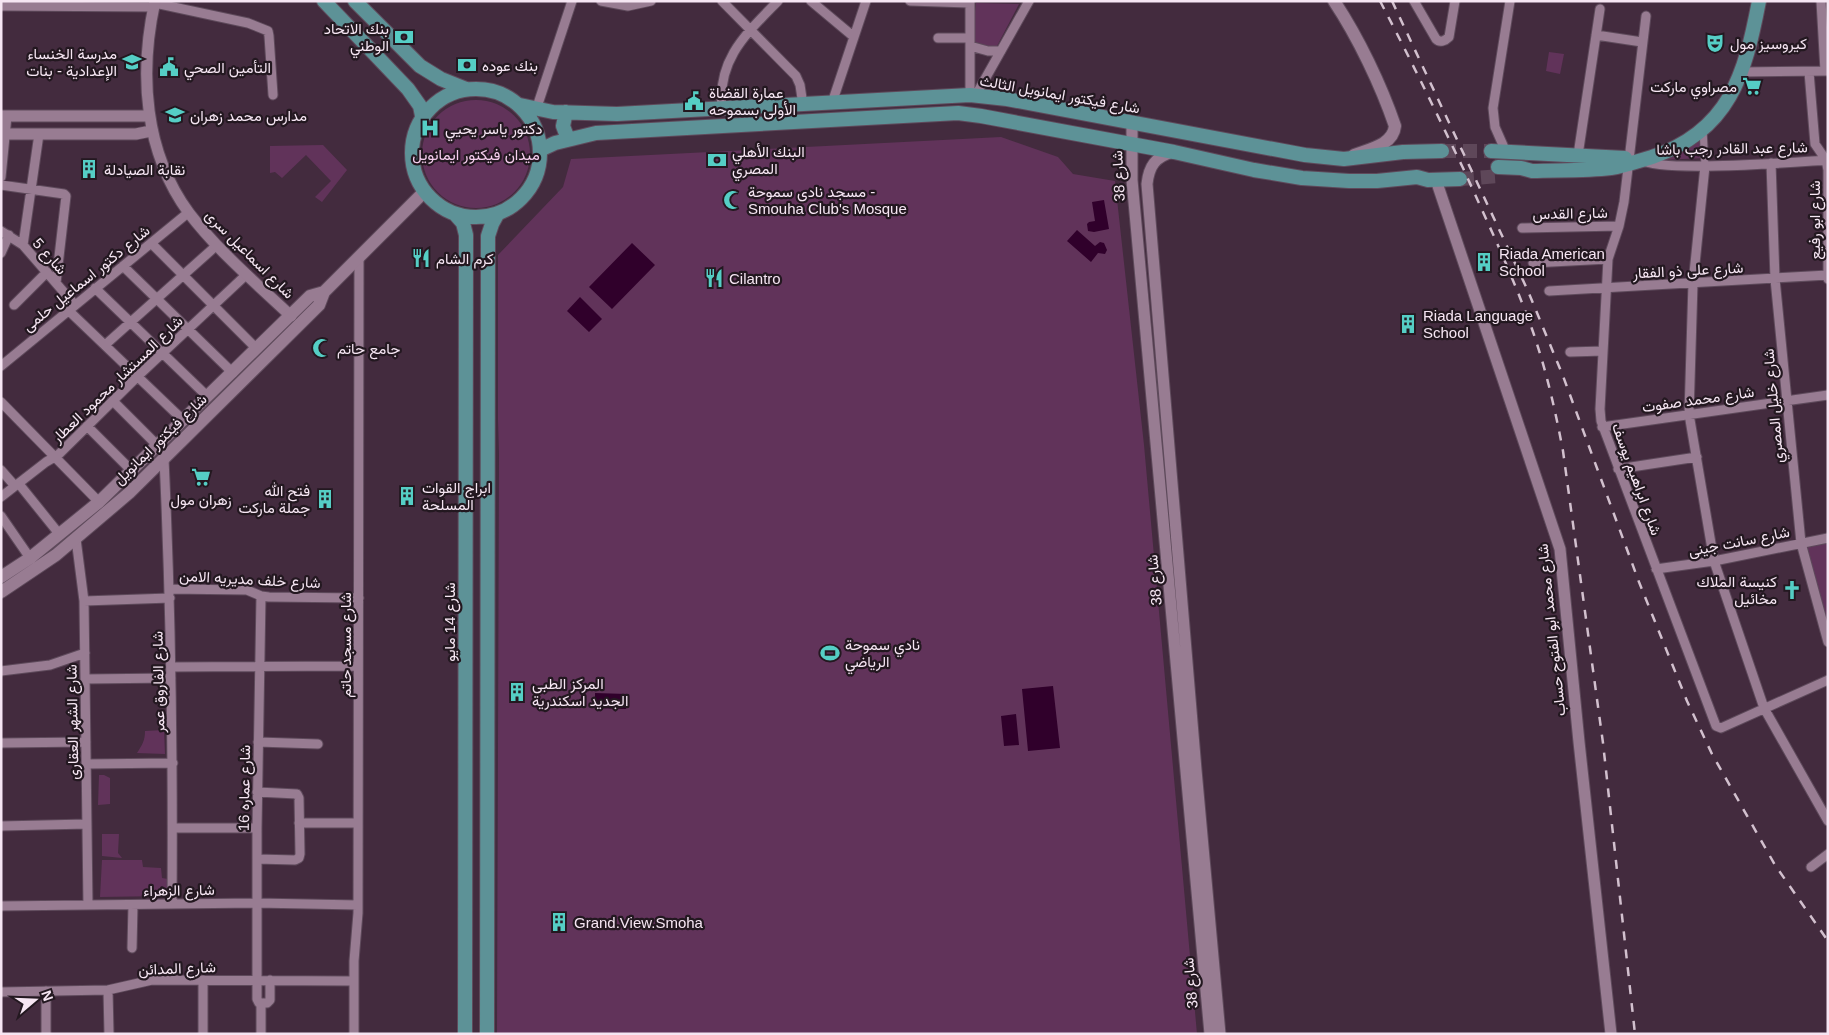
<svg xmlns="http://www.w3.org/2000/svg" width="1829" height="1035" viewBox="0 0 1829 1035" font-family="Helvetica,Vazirmatn,sans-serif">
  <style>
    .green { fill: #61335a }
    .water { fill: #30002b }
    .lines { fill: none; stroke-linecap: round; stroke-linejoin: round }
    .primary-tunnel { stroke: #5e4759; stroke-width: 14; stroke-dasharray: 14 7; stroke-linecap: butt }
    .pedestrian-casing { stroke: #5e4a5b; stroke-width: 9 }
    .minor-casing { stroke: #5e4a5b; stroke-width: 11 }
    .tertiary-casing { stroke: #5e4a5b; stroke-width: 13 }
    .secondary-casing { stroke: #5e4a5b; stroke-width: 14 }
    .primary-casing { stroke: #5e4a5b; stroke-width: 16 }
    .pedestrian { stroke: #987c92; stroke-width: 7 }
    .minor { stroke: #987c92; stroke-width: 9 }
    .tertiary { stroke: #987c92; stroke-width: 11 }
    .secondary { stroke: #987c92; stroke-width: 12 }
    .primary { stroke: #5d9297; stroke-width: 14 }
    .rail { stroke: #d2c0ce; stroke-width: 2.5; stroke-dasharray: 9 9; stroke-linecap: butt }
    .labels { text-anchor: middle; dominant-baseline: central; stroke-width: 4.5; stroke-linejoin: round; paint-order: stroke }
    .poi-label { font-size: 15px; fill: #f6e6f3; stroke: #231820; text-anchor: start }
    .street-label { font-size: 15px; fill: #f6e6f3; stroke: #231820 }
    .park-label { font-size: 15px; fill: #f7cfef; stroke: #231820 }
  </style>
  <rect width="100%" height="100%" fill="#432b3e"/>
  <path class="green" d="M 976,3 L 1019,4 L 997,46 L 981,47 L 974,41 L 974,20 Z
    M 1549,52 L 1564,54 L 1560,74 L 1546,71 Z
    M422 154a54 54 0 1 1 108 0a54 54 0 1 1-108 0Z
    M 1001,137 L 1058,157 L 1073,174 L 1115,181 L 1144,445 L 1197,1034 L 497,1034 L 499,454 L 498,420 L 498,255 L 563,187 L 571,159 Z
    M 1701,140 L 1705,158 L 1661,160 L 1661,157 L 1690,148 Z
    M 323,145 L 347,170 L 322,202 L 315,197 L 331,181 L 306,155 L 282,178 L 275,172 L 270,173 L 270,146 Z
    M 1828,538 L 1828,633 L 1801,543 Z
    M 164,730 L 165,754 L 137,753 C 142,745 145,741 145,731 Z
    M 99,775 L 104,775 L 110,778 L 110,804 L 98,805 Z
    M 102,834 L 119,834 L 118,853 L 122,858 L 102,856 Z
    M 102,860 L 142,860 L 143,867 L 161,868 L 162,878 L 168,879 L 167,890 L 164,896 L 100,897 Z"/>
  <path class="water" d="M 1104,200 L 1109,229 L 1094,232 L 1088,231 L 1087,224 L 1089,222 L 1095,221 L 1092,202 Z
    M 1077,230 L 1095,246 L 1100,242 L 1104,243 L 1107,250 L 1105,254 L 1098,253 L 1091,262 L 1067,241 Z
    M 632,243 L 655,265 L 612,309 L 589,287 Z
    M 580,297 L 602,319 L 589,332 L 567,311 Z
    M 1053,686 L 1060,748 L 1028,751 L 1022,689 Z
    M 595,693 L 627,694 L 626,709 L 595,708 Z
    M 1016,714 L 1019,745 L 1004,746 L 1001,716 Z"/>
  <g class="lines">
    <path class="primary-tunnel" d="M 1442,151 L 1491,151
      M 1460,179 L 1500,176"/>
    <g class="pedestrian-casing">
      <path id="pedestrian" d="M 1703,129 L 1705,166"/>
    </g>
    <g class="minor-casing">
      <path id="minor" d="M 601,1 L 628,6 L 651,1
        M 722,1 L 796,76 L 800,85 L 803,105
        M 811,1 L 854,37
        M 910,1 L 969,3
        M 970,1 L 970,95
        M 1414,1 L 1436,39 C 1440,43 1445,41 1449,37 L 1455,1
        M 1821,1 L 1825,71
        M 155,3 L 248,23 L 268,31 L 269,36 L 273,95
        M 1,6 L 154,7
        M 1646,16 L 1624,202 L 1619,226 L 1608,259 L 1600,409 L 1601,421 L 1716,726 L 1721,728 L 1828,680
        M 1596,35 L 1642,42
        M 938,38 L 970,38
        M 970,46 L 988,51 L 1001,51
        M 1742,72 L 1828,71
        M 1809,72 L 1815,144 L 1826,160 L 1828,170 L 1828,279
        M 976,95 L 1029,1
        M 832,103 L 866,1
        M 722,109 C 717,59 746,34 778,1
        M 536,110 L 572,1
        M 1506,152 L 1495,127 L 1493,108 L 1510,1
        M 1578,155 L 1600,9
        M 1641,160 C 1663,173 1795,162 1828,160
        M 1771,163 L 1775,279 L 1801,543 L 1828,642
        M 1705,166 L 1693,283 L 1689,414 L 1714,561 L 1764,708 L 1828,821
        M 1,177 L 7,116
        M 1,185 L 64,194 L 66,196 L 56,283
        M 1522,228 L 1619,226
        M 1,231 L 23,245 L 75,305
        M 151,243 L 257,349
        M 23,245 L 39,134
        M 1,253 L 9,235
        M 1533,263 L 1608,259
        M 123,266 L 233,373
        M 95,288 L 208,397
        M 1549,291 L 1828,275
        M 14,305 L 47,272
        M 68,310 L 184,421
        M 105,345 L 217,245
        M 1570,352 L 1603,351
        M 1,366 L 189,212
        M 113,401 L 158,446
        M 1,402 L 99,502
        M 87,426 L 132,471
        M 1602,427 L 1828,395
        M 164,459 C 171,607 173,755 172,904
        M 1618,469 L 1697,457
        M 1,470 L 15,486
        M 19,484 L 60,535
        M 1,497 L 46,462 L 58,455 L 138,376 L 247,274
        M 1,516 L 30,558
        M 76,539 L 84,601 L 88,905
        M 1656,569 L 1714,561 L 1828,538
        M 170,589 L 247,590 L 261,596 L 269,597 L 359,598
        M 261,596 L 257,828 L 257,999 L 259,1003 L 267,1003 L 270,1000 L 270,980
        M 84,601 L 170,598
        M 171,667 L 358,666
        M 1,671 L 50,665 L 85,653
        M 85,679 L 171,678
        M 258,742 L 318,744
        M 1,743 L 86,742
        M 86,764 L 173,763
        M 299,823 L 358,823
        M 1,826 L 87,824
        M 173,828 L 257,828
        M 257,859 L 295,860 L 299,858 L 300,854 L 299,798 L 297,794 L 257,792
        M 1811,867 L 1828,854
        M 1,906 L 257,903 L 358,905
        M 132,948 L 133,905
        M 108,990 L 109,1034
        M 46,991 L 46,1034
        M 1,992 L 108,990 L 152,980 L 354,981
        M 203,1034 L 203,980
        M 261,1034 L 261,1003
        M 354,1034 L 354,961 L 358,913 L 359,257"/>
    </g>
    <g class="tertiary-casing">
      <path id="tertiary" d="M 155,1 C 139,73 144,152 189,213 C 218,251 256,283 291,316
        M 1,116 L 149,116
        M 1132,123 L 1132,180 L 1210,1034
        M 1,134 L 136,134 L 151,131
        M 1173,152 C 1155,157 1149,166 1147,184 L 1196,770 L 1220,1034
        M 1436,180 L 1560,549 L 1579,742 L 1611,1034"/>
    </g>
    <g class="secondary-casing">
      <path id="secondary" d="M 1334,1 C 1358,37 1381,85 1395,126 C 1393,145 1370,149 1354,155
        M 1,577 L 30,558 L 99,502 L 310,296 L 324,292
        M 1,592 L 56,555 L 129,493 L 319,305 L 324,292 L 424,192"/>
    </g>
    <g class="primary-casing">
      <path id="primary" d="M 324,1 L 408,89 L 420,106 L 422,116
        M 355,1 L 420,66 L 441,79 L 466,89
        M412 153a64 64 0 1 1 128 0a64 64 0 1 1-128 0Z
        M 520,105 L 553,112 L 617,114 L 970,95 L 1007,99 L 1305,155 L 1344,159 L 1403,152 L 1442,151
        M 566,112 L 563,126 L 568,139
        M 540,150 L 555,143 L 596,133 L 958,113 L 981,116 L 1174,152 L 1254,170 L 1302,178 L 1349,181 L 1377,181 L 1417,177 L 1428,180 L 1460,179
        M 1491,151 L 1625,158
        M 1498,167 L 1521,168 L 1532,171 C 1558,170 1585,171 1611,168 C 1625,166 1638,161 1652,157 C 1730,131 1745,74 1759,1
        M 455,214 L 463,223 L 466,235 L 465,1034
        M 487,1034 L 488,236 L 492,224 L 498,213"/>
    </g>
    <use href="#pedestrian" class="pedestrian"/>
    <use href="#minor" class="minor"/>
    <use href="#tertiary" class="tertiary"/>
    <use href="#secondary" class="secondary"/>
    <use href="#primary" class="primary"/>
    <path class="rail" d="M 1380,1 C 1409,56 1436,112 1463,168 C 1487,221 1512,274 1532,329 C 1546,369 1555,409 1563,451 L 1603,743 L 1635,1034
      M 1392,1 L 1528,291 L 1563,376 L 1639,582 L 1687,701 L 1712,754 L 1775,865 L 1828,941"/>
  </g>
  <defs>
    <g id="bank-bare" transform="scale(1.5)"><path d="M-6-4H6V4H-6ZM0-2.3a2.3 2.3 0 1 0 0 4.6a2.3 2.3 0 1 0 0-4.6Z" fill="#55cec5" stroke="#231820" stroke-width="2.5" paint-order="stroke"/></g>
    <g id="theatre-bare" transform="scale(1.5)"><path d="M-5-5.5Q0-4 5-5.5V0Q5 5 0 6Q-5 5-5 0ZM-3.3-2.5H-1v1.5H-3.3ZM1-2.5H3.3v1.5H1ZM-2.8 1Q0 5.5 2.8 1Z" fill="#55cec5" stroke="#231820" stroke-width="2.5" paint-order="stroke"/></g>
    <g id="school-bare" transform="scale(1.5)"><path d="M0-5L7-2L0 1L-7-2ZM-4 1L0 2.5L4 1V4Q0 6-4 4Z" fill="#55cec5" stroke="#231820" stroke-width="2.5" paint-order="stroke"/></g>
    <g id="civic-bare" transform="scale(1.5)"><path d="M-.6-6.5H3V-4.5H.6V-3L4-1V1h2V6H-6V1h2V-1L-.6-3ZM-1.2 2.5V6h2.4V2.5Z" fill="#55cec5" stroke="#231820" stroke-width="2.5" paint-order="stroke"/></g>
    <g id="supermarket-bare" transform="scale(1.5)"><path d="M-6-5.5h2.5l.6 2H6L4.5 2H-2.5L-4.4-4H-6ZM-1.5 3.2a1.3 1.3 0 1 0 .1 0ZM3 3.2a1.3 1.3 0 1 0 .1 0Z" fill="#55cec5" stroke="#231820" stroke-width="2.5" paint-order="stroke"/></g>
    <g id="hospital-bare" transform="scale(1.5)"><path d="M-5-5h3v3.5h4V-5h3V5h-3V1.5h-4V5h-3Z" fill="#55cec5" stroke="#231820" stroke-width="2.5" paint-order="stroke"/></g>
    <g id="building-bare" transform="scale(1.5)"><path d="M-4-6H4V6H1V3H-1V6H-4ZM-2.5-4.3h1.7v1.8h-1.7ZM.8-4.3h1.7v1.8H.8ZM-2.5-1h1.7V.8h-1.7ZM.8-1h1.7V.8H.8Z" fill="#55cec5" stroke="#231820" stroke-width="2.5" paint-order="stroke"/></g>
    <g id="mosque-bare" transform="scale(1.5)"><path d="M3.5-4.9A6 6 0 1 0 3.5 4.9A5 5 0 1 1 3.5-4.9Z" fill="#55cec5" stroke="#231820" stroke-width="2.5" paint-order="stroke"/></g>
    <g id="restaurant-bare" transform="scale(1.5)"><path d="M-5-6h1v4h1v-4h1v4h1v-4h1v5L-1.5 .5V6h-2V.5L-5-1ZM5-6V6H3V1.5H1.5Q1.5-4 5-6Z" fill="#55cec5" stroke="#231820" stroke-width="2.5" paint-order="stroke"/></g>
    <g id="church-bare" transform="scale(1.5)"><path d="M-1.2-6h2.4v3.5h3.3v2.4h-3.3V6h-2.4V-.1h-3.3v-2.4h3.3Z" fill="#55cec5" stroke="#231820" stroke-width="2.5" paint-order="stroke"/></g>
    <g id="stadium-bare" transform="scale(1.5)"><path d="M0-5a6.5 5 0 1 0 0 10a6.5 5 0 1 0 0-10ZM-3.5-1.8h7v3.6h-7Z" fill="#55cec5" stroke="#231820" stroke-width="2.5" paint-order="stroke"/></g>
  </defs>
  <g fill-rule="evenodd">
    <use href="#bank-bare" x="404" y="37"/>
    <use href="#theatre-bare" x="1715" y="43"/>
    <use href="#school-bare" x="132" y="62"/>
    <use href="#bank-bare" x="467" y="65"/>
    <use href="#civic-bare" x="169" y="67"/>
    <use href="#supermarket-bare" x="1752" y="86"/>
    <use href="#civic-bare" x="694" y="101"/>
    <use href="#school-bare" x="175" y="115"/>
    <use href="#hospital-bare" x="430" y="128"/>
    <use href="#bank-bare" x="717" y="160"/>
    <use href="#building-bare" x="89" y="169"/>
    <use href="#mosque-bare" x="733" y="200"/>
    <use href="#restaurant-bare" x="421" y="258"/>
    <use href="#building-bare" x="1484" y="262"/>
    <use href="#restaurant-bare" x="714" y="278"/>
    <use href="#building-bare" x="1408" y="324"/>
    <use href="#mosque-bare" x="322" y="348"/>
    <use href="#supermarket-bare" x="201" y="477"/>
    <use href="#building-bare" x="407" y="496"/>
    <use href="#building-bare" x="325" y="499"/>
    <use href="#church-bare" x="1792" y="590"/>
    <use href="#stadium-bare" x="830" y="653"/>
    <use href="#building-bare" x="517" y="692"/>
    <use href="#building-bare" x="559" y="922"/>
  </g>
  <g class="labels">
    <g class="poi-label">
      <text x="389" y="28" text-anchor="end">بنك الاتحاد<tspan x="389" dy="17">الوطني</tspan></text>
      <text x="1730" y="43">كيروسيز مول</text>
      <text x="117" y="53" text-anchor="end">مدرسة الخنساء<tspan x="117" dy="17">الإعدادية - بنات</tspan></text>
      <text x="482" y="65">بنك عوده</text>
      <text x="184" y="67">التأمين الصحي</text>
      <text x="1737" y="86" text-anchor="end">مصراوي ماركت</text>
      <text x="709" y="92">عمارة القضاة<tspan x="709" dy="17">الأولى بسموحه</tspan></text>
      <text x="190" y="115">مدارس محمد زهران</text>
      <text x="445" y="128">دكتور ياسر يحيي</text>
      <text x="732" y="151">البنك الأهلي<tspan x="732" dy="17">المصري</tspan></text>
      <text x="104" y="169">نقابة الصيادلة</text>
      <text x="748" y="191">مسجد نادى سموحة -<tspan x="748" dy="17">Smouha Club's Mosque</tspan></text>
      <text x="1499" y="253">Riada American<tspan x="1499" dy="17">School</tspan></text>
      <text x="436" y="258">كرم الشام</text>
      <text x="729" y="278">Cilantro</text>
      <text x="1423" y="315">Riada Language<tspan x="1423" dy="17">School</tspan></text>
      <text x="337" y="348">جامع حاتم</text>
      <text x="422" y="487">ابراج القوات<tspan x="422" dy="17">المسلحة</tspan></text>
      <text x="310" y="490" text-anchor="end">فتح الله<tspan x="310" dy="17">جملة ماركت</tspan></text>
      <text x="201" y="499" text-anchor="middle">زهران مول</text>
      <text x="1777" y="581" text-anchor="end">كنيسة الملاك<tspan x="1777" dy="17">مخائيل</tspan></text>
      <text x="845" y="644">نادي سموحة<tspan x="845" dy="17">الرياضي</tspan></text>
      <text x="532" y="683">المركز الطبى<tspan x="532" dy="17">الجديد اسكندرية</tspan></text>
      <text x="574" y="922">Grand.View.Smoha</text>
    </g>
    <g class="street-label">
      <text transform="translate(1060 94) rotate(10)">شارع فيكتور ايمانويل الثالث</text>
      <text transform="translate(1732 148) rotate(-1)">شارع عبد القادر رجب باشا</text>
      <text transform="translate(1118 176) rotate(-93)">شارع 38</text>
      <text transform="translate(1570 213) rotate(-1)">شارع القدس</text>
      <text transform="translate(1814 220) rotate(-90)">شارع ابو رفيع</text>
      <text transform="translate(250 254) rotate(45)">شارع اسماعيل سرى</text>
      <text transform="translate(50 256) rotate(48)">شارع 5</text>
      <text transform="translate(1688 270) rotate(-3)">شارع على ذو الفقار</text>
      <text transform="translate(86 278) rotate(-39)">شارع دكتور اسماعيل حلمى</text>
      <text transform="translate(117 379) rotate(-44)">شارع المستشار محمود العطار</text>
      <text transform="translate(1698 399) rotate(-8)">شارع محمد صفوت</text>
      <text transform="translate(1773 406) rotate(-95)">شارع خليل المصري</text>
      <text transform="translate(160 439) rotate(-44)">شارع فيكتور ايمانويل</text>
      <text transform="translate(1637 479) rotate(70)">شارع ابراهيم يوسف</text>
      <text transform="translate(1739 541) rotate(-11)">شارع سانت جينى</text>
      <text transform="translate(250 579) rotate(3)">شارع خلف مديريه الامن</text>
      <text transform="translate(1154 580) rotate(-95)">شارع 38</text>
      <text transform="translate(449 622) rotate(-90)">شارع 14 مايو</text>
      <text transform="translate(1551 630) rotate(-96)">شارع محمد ابو الفتوح حساب</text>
      <text transform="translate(345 645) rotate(-90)">شارع مسجد حاتم</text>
      <text transform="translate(158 682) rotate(-91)">شارع الفاروق عمر</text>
      <text transform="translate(72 722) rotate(-91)">شارع الشهر العقارى</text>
      <text transform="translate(244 788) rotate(-89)">شارع عماره 16</text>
      <text transform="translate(179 890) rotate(-1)">شارع الزهراء</text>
      <text transform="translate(177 968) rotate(-2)">شارع المدائن</text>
      <text transform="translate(1190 983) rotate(-95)">شارع 38</text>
    </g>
    <g class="park-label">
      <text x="476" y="154">ميدان فيكتور ايمانويل</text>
    </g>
  </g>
  <rect width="1829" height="1035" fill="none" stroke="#f6e6f3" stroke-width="5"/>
  <g transform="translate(35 1000) rotate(71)" stroke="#231820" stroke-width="4" paint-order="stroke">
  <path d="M0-4L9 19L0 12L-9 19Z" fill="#f6e6f3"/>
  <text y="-8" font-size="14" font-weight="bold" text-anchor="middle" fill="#f6e6f3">N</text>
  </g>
</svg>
